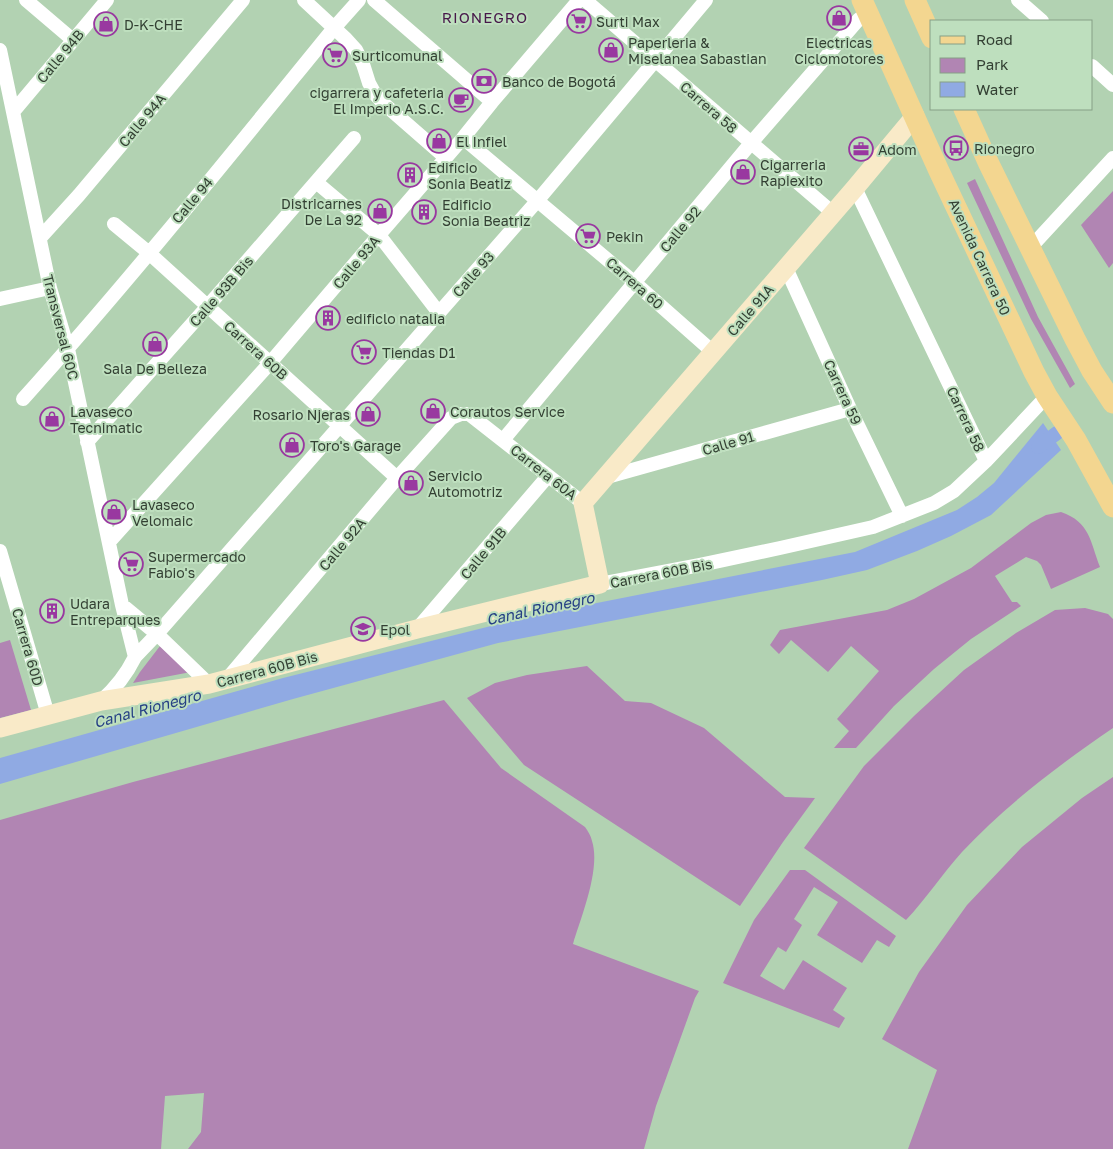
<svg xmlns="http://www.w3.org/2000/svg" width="1113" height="1149" viewBox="0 0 1113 1149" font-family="'Golos Text',sans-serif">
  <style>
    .green { fill: #b185b3 }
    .water { fill: #90aae3 }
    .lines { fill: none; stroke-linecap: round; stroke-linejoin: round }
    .canal { stroke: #90aae3; stroke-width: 14 }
    .street { stroke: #fff; stroke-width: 14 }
    .secondary { stroke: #f9eac8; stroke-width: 19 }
    .primary { stroke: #f3d690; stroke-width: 21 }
    .labels { text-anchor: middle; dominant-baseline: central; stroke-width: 4; stroke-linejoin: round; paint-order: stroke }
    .poi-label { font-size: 14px; fill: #334033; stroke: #bedfbe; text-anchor: start }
    .street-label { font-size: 14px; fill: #334033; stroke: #bedfbe }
    .neighbourhood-label { font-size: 15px; letter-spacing: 1px; fill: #47184a; stroke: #bedfbe }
    .water-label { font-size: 15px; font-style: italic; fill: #264084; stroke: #bedfbe }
  </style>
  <rect width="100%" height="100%" fill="#b2d2b2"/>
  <path class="green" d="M 975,179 L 1038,317 L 1075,384 L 1070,388 L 1031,319 L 967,183 Z
    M 1113,191 L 1113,263 L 1109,268 L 1081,225 Z
    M 1061,512 C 1090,522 1090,541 1100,567 L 1051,589 L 1041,565 L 1037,561 L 1026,557 L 995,576 L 1012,602 L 1017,602 L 1021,606 L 971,639 L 934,669 L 894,706 L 856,748 L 834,748 L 849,731 L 837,719 L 879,671 L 851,646 L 828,672 L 791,640 L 779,654 L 770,645 L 780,630 L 887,610 L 914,599 L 971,568 L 1031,523 L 1046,515 Z
    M 1085,608 L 1108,614 L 1113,619 L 1113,728 C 1059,765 1007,804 962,852 C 942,874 926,899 906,920 L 804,848 L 864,766 L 914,716 L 964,670 L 1016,633 L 1055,610 Z
    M 10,640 L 31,710 L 0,718 L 0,643 Z
    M 160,646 L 191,672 L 133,683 L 140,672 Z
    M 587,666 L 625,701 L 651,703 L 704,728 L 785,797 L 815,798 L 783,842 L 740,906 L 524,765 L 467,698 L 495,683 L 527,675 Z
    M 444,700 L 501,768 L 585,827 C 588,831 591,836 592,841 C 601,869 581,917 573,944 L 699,991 L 695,998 L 656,1106 L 644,1149 L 188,1149 L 201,1132 L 204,1093 L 165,1096 L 161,1149 L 0,1149 L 0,820 L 133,782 Z
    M 1113,777 L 1113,1149 L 908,1149 L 937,1070 L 882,1039 L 919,972 L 967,905 L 1022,847 L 1082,798 Z
    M 790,870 L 805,870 L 896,936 L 889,947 L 877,940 L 862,963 L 817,935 L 838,902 L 814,887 L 794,919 L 802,925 L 786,952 L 778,947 L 760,976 L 784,990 L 803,960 L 847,988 L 833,1010 L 845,1018 L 839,1028 L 723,983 L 754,920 Z"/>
  <path class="water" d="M 1043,423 L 1061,450 L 991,515 L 951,536 L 917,551 L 867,570 L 822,580 L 498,643 L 293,699 L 0,784 L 0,758 L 283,678 L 531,616 L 855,552 L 957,510 L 977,497 L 994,483 Z"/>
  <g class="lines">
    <path class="canal" d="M 1038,447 L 1057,433"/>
    <path class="street" d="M 26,0 L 73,40
      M 304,0 L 346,39 L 356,50 L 363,64 L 369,83 L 375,94 L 383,103 L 446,158
      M 374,0 L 492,102
      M 585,0 L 833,213
      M 1018,0 L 1042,21
      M 0,50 L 50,288 L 68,349 L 122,605 L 135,657 C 126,675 116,688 101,701
      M 1092,66 L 1113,85
      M 13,112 L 107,0
      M 463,138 L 635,283 L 713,352
      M 316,182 L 379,235 L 439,313
      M 855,188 L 986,461
      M 114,224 L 149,253 L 397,478
      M 40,238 L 79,195 L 243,0
      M 1030,248 L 1113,158
      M 786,268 L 850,409 L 902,516
      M 0,299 L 50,288
      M 23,399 C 131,279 232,153 334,28 L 359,0
      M 503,440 L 751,143 L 859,19
      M 87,442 L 208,306 L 354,138
      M 607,477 L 850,409
      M 109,542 L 270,363 L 379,235 L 463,138 L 492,102 L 579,0
      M 0,551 L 48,715
      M 600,584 L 700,565 L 780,548 L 873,527 L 934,503 L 954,491 L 986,461 L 1047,396
      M 122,605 L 157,634 L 209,684
      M 417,629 L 548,476
      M 135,657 L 157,634 L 538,200 L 706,0
      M 227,679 L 397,478 L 451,418 L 461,414 L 469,414 L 583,503"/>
    <path class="secondary" d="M 0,728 L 101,701 L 209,684 L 417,629 L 600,584 L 583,503 L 855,188 L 915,116"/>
    <path class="primary" d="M 862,0 L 939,171 L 1034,372 L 1047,396 L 1076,440 L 1113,507
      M 915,0 L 932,38
      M 964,109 L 988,162 L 1075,339 L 1092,371 L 1113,403"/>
  </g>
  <defs>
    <g id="shop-ring" transform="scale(1.25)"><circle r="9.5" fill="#bedfbe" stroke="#9938a0" stroke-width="1.5"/><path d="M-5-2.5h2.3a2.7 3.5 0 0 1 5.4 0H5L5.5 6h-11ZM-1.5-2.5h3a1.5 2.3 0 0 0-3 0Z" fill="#9938a0"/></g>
    <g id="supermarket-ring" transform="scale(1.25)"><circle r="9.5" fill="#bedfbe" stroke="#9938a0" stroke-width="1.5"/><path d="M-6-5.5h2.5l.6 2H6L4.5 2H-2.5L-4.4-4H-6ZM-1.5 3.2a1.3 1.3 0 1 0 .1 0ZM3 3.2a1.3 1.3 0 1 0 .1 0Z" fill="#9938a0"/></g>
    <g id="bank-ring" transform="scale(1.25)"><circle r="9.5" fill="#bedfbe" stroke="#9938a0" stroke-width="1.5"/><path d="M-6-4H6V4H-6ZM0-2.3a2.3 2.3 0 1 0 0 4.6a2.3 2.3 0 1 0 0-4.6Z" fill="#9938a0"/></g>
    <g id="cafe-ring" transform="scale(1.25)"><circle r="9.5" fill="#bedfbe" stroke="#9938a0" stroke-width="1.5"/><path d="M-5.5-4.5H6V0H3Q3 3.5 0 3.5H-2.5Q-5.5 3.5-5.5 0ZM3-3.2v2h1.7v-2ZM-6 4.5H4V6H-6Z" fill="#9938a0"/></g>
    <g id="bus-ring" transform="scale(1.25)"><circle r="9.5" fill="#bedfbe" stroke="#9938a0" stroke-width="1.5"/><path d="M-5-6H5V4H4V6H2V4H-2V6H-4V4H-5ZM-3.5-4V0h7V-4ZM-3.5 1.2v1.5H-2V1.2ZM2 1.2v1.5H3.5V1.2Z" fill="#9938a0"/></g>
    <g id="office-ring" transform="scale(1.25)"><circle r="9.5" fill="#bedfbe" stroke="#9938a0" stroke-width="1.5"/><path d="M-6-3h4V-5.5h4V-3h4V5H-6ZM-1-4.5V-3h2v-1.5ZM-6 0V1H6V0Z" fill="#9938a0"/></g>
    <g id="building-ring" transform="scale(1.25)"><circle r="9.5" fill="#bedfbe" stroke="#9938a0" stroke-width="1.5"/><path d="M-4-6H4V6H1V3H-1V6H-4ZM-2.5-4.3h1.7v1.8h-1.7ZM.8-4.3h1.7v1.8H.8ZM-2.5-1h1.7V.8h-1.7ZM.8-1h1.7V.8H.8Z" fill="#9938a0"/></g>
    <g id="school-ring" transform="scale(1.25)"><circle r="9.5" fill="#bedfbe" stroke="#9938a0" stroke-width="1.5"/><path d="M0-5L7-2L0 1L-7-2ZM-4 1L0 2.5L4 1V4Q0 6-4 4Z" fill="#9938a0"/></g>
  </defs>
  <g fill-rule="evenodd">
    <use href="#shop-ring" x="839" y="18"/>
    <use href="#supermarket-ring" x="579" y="21"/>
    <use href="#shop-ring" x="106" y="24"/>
    <use href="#shop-ring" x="611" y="50"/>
    <use href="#supermarket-ring" x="335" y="55"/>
    <use href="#bank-ring" x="484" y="81"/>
    <use href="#cafe-ring" x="461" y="100"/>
    <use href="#shop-ring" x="439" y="141"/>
    <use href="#bus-ring" x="956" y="148"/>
    <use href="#office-ring" x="861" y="149"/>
    <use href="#shop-ring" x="743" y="172"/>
    <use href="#building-ring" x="410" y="175"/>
    <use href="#shop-ring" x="380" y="211"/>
    <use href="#building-ring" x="424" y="212"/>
    <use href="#supermarket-ring" x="588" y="236"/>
    <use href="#building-ring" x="328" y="318"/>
    <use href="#shop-ring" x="155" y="344"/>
    <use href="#supermarket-ring" x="364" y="352"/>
    <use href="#shop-ring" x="433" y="411"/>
    <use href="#shop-ring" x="368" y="414"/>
    <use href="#shop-ring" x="52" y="419"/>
    <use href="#shop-ring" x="292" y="445"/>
    <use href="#shop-ring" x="411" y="483"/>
    <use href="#shop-ring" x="114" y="512"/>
    <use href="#supermarket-ring" x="131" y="564"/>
    <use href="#building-ring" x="52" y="611"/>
    <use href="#school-ring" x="363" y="629"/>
  </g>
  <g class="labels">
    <g class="poi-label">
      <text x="596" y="21">Surti Max</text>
      <text x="124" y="24">D-K-CHE</text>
      <text x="628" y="42">Paperleria &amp;<tspan x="628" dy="16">Miselanea Sabastian</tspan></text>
      <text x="839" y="42" text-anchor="middle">Electricas<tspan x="839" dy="16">Ciclomotores</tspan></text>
      <text x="352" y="55">Surticomunal</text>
      <text x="502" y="81">Banco de Bogotá</text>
      <text x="444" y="92" text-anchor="end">cigarrera y cafeteria<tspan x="444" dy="16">El Imperio A.S.C.</tspan></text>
      <text x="456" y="141">El Infiel</text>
      <text x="974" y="148">Rionegro</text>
      <text x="878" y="149">Adom</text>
      <text x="760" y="164">Cigarreria<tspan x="760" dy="16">Rapiexito</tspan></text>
      <text x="428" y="167">Edificio<tspan x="428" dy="16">Sonia Beatiz</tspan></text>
      <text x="362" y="203" text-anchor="end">Districarnes<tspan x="362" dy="16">De La 92</tspan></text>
      <text x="442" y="204">Edificio<tspan x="442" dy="16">Sonia Beatriz</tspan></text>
      <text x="606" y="236">Pekin</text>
      <text x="346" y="318">edificlo natalia</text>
      <text x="382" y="352">Tiendas D1</text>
      <text x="155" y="368" text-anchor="middle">Sala De Belleza</text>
      <text x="70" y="411">Lavaseco<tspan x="70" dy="16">Tecnimatic</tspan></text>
      <text x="450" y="411">Corautos Service</text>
      <text x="350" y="414" text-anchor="end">Rosario Njeras</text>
      <text x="310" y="445">Toro's Garage</text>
      <text x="428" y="475">Servicio<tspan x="428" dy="16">Automotriz</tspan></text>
      <text x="132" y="504">Lavaseco<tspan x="132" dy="16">Velomaic</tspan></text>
      <text x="148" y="556">Supermercado<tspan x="148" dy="16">Fabio's</tspan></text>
      <text x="70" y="603">Udara<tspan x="70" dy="16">Entreparques</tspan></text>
      <text x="380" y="629">Epol</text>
    </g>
    <g class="street-label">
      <text transform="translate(60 56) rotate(-50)">Calle 94B</text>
      <text transform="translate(709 107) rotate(41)">Carrera 58</text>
      <text transform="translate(142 120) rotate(-50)">Calle 94A</text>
      <text transform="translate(192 200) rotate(-50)">Calle 94</text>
      <text transform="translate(680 229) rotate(-50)">Calle 92</text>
      <text transform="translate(980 257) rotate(65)">Avenida Carrera 50</text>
      <text transform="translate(356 262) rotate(-50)">Calle 93A</text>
      <text transform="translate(473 274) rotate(-49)">Calle 93</text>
      <text transform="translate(635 283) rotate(41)">Carrera 60</text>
      <text transform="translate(221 291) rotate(-49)">Calle 93B Bis</text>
      <text transform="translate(750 310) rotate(-49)">Calle 91A</text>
      <text transform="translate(61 327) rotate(76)">Transversal 60C</text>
      <text transform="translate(256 350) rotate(42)">Carrera 60B</text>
      <text transform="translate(843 392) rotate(65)">Carrera 59</text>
      <text transform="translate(966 419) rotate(65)">Carrera 58</text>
      <text transform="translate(728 443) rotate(-16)">Calle 91</text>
      <text transform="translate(544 472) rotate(38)">Carrera 60A</text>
      <text transform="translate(342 544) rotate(-50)">Calle 92A</text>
      <text transform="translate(483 553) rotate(-50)">Calle 91B</text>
      <text transform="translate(661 573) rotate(-11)">Carrera 60B Bis</text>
      <text transform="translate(28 647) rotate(74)">Carrera 60D</text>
      <text transform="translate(267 669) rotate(-15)">Carrera 60B Bis</text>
    </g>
    <g class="neighbourhood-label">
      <text x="485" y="17">RIONEGRO</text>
    </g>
    <g class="water-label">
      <text transform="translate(540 608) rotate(-12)">Canal Rionegro</text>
      <text transform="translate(147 708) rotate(-15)">Canal Rionegro</text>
    </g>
  </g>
  <rect x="930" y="20" width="162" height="90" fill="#bedfbe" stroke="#869f86"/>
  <rect x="940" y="36" width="25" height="8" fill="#f3d690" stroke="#869f86"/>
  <text x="976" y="45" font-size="15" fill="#334033">Road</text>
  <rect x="940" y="58" width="25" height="15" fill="#b185b3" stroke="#869f86"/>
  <text x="976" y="70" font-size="15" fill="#334033">Park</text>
  <rect x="940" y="82" width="25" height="15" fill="#90aae3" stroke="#869f86"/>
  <text x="976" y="95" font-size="15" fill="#334033">Water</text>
</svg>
